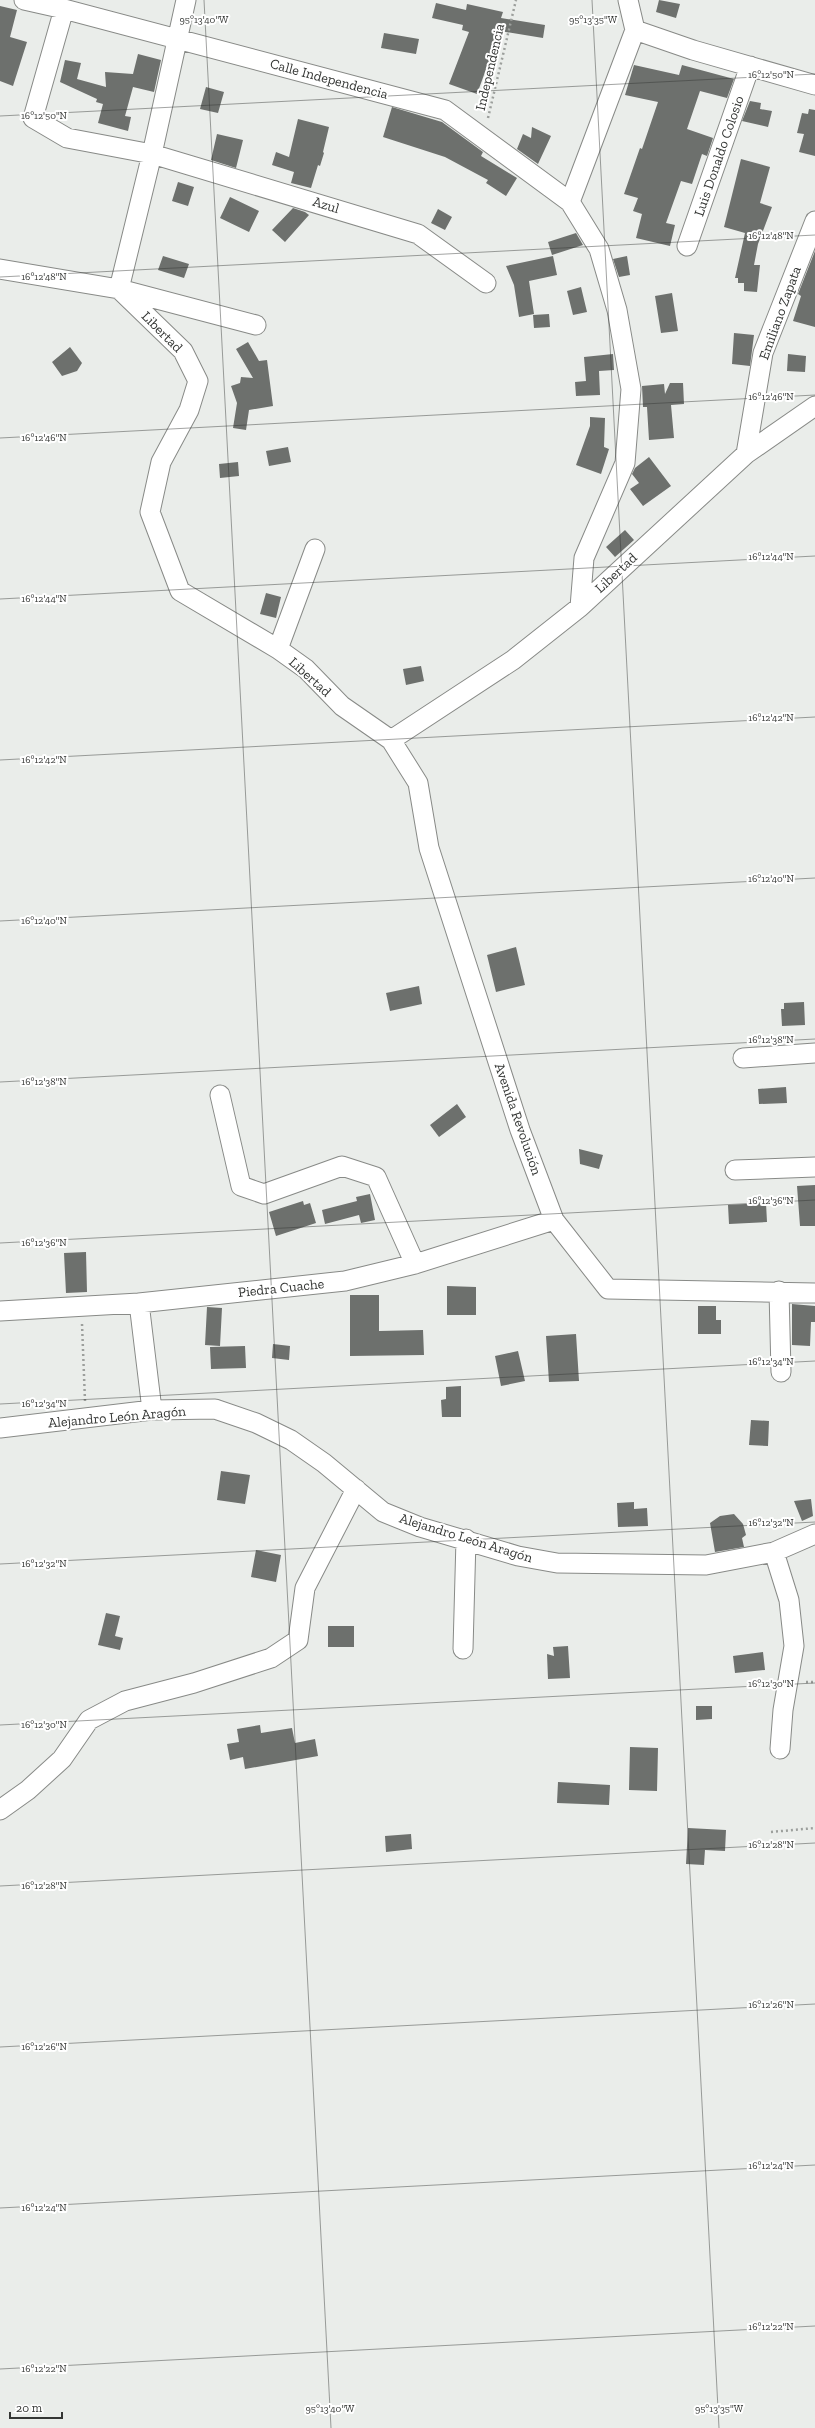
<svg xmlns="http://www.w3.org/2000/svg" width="815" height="2428" viewBox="0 0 815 2428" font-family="'Zilla Slab',serif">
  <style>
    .building { fill: #6d706d }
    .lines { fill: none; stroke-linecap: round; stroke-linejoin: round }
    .minor-casing { stroke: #888a87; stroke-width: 21 }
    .path { stroke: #9c9f9c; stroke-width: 2.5; stroke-dasharray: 2 3; stroke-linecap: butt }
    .minor { stroke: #fff; stroke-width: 19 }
    .ticks { fill: none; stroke: #343634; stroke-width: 1; stroke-opacity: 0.45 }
    .labels { text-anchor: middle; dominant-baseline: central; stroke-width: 4; stroke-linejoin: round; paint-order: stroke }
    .street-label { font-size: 14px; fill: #343634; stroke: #fff }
    .ticks-label { font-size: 10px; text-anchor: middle; fill: #343634; stroke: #fff; stroke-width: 4; stroke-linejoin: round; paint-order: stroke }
  </style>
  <rect width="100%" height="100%" fill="#eaedea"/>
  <path class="building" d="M 659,0 L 680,4 L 676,18 L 656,12 Z
    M 436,3 L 466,10 L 467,4 L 503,12 L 501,18 L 545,25 L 543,38 L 500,31 L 477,94 L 449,84 L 469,32 L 462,30 L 463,25 L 432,18 Z
    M 0,6 L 17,10 L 10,37 L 27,42 L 13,86 L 0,81 Z
    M 384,33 L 419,39 L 416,54 L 381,48 Z
    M 138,54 L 161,60 L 154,92 L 133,87 L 125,116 L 131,117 L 128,131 L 98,123 L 103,104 L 96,102 L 97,99 L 60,82 L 65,60 L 81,63 L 77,79 L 106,87 L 105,72 L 133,74 Z
    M 634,65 L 679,75 L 682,65 L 734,79 L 727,98 L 700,91 L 687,129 L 713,138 L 707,156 L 702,154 L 692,184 L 681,181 L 666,223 L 675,225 L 670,246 L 636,238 L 642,214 L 633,211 L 638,198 L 624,194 L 640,148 L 642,149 L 658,102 L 625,95 Z
    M 206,87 L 224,92 L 218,113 L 200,109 Z
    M 750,101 L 761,103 L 760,109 L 772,111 L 768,127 L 742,121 Z
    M 392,107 L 442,122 L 483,152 L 481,156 L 517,178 L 506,196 L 486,183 L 488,180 L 445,157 L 383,137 Z
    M 809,109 L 815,110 L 815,156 L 799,152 L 804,134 L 797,133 L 802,113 L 808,114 Z
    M 298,119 L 329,127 L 323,152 L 324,153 L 320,166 L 318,165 L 311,188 L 291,183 L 294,172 L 272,165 L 276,152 L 289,157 Z
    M 532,127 L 551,136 L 538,164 L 517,149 L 523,134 L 531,138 Z
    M 217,134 L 243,140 L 236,168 L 211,160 Z
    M 741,159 L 770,167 L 760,203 L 772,207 L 758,244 L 754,265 L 760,265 L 757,292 L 744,291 L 744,283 L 738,283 L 738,278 L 735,278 L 745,233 L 724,227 Z
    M 178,182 L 194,187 L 188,206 L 172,201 Z
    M 230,197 L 259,211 L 249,232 L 220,218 Z
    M 293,208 L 305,212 L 309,215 L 285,242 L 272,230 Z
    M 438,209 L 452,217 L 445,230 L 431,223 Z
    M 576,233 L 583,245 L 552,255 L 548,242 Z
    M 815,251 L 815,327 L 793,321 L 801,296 L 798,294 Z
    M 163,256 L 189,264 L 184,278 L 158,270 Z
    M 553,256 L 557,275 L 529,281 L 534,314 L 519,317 L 514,285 L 506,266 Z
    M 627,256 L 630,275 L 619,277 L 613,259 Z
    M 581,287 L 587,312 L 573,315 L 567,291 Z
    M 672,293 L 678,331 L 661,333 L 655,296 Z
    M 549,314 L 550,327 L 534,328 L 533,315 Z
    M 734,333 L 754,335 L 750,366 L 732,364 Z
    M 248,342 L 259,361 L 267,360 L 273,406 L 249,410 L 246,430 L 233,428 L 237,403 L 231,386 L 240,383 L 241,377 L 253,378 L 236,349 Z
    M 70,347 L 82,363 L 77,371 L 62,376 L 52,362 Z
    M 613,354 L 614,370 L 599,371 L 600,395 L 576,396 L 575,382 L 586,381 L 584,357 Z
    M 788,354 L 806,356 L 805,372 L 787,371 Z
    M 670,383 L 683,383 L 684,404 L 671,405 L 674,438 L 649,440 L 647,407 L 643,407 L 642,386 L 664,384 L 665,394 Z
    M 590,417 L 605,418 L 604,447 L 609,449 L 601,474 L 576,465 L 590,426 Z
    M 288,447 L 291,462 L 269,466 L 266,451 Z
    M 649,457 L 671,486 L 643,506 L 630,489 L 639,483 L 632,474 L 635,468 Z
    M 238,462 L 239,476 L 220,478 L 219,464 Z
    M 625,530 L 634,540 L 615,557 L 606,547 Z
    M 266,593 L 281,597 L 276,618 L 260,614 Z
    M 421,666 L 424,681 L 406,685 L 403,669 Z
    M 516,947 L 525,985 L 496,992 L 487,955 Z
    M 419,986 L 422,1004 L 390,1011 L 386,993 Z
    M 804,1002 L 805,1025 L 782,1026 L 781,1009 L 784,1009 L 784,1003 Z
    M 786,1087 L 787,1103 L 759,1104 L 758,1089 Z
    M 457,1104 L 466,1117 L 439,1137 L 430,1125 Z
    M 579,1149 L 603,1155 L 599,1169 L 580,1164 Z
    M 815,1185 L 815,1226 L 800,1226 L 797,1186 Z
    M 370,1194 L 375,1220 L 361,1223 L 359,1215 L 325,1224 L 322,1210 L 357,1201 L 356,1197 Z
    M 303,1201 L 304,1205 L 310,1203 L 316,1223 L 276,1236 L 269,1212 Z
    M 766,1203 L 767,1222 L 729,1224 L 728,1205 Z
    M 86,1252 L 87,1292 L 66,1293 L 64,1253 Z
    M 447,1286 L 476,1287 L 476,1315 L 447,1315 Z
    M 350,1295 L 379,1295 L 379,1331 L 423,1330 L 424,1355 L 350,1356 Z
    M 792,1304 L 815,1306 L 815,1322 L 811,1322 L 810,1346 L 792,1345 Z
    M 698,1306 L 716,1306 L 716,1320 L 721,1320 L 721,1334 L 698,1334 Z
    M 207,1307 L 222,1308 L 220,1346 L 205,1345 Z
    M 576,1334 L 579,1381 L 549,1382 L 546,1336 Z
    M 273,1344 L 290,1346 L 289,1360 L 272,1358 Z
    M 245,1346 L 246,1368 L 211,1369 L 210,1347 Z
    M 518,1351 L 525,1381 L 501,1386 L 495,1356 Z
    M 461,1386 L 461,1417 L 442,1417 L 441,1400 L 446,1399 L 446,1387 Z
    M 751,1420 L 769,1421 L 768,1446 L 749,1445 Z
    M 221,1471 L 250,1475 L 245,1504 L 217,1500 Z
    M 811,1499 L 813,1516 L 802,1521 L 794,1501 Z
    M 634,1502 L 634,1509 L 647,1508 L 648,1526 L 618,1527 L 617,1503 Z
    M 734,1514 L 743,1524 L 746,1535 L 742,1538 L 744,1547 L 715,1552 L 710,1523 L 720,1516 Z
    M 256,1550 L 281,1555 L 276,1582 L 251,1577 Z
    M 106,1613 L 120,1616 L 115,1636 L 123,1638 L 120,1650 L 98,1645 Z
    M 328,1626 L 354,1626 L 354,1647 L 328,1647 Z
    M 568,1646 L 570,1678 L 548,1679 L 547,1654 L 554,1656 L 553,1647 Z
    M 763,1652 L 765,1670 L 735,1673 L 733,1656 Z
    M 696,1706 L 712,1706 L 712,1719 L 696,1720 Z
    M 260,1725 L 261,1733 L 292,1728 L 295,1743 L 315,1739 L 318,1756 L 245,1769 L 243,1757 L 230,1760 L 227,1744 L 239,1742 L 237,1729 Z
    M 630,1747 L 658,1748 L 657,1791 L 629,1790 Z
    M 558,1782 L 610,1785 L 609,1805 L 557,1803 Z
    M 688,1828 L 726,1830 L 725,1851 L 705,1850 L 704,1865 L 686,1864 Z
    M 411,1834 L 412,1849 L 386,1852 L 385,1836 Z"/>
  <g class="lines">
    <g class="minor-casing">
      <path id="minor" d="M 24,0 L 64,9 L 445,110 L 570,202 L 599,249 L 617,310 L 631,389 L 625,463 L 584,558 L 580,607
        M 186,0 L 152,154 L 119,289 L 183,351 L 198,381 L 189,410 L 161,462 L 150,512 L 180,591 L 278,649 L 306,669 L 342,706 L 391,740 L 418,783 L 429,848 L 520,1130 L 554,1220 L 608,1289 L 815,1293
        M 64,9 L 33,118 L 67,138 L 152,154 L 418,234 L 486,283
        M 635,30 L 693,50 L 815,85
        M 570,202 L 635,30 L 628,0
        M 687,246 L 750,66
        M 0,269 L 119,289 L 256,325
        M 746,454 L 763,353 L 815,221
        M 278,649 L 315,549
        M 391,740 L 513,660 L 580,607 L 746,454 L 815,406
        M 743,1058 L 815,1053
        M 220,1095 L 241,1186 L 264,1194 L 342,1166 L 376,1177 L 415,1264
        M 735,1170 L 815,1167
        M 779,1291 L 781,1372
        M 139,1303 L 152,1410
        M 0,1311 L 139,1303 L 345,1281 L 415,1264 L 554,1220
        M 0,1428 L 152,1410 L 215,1409 L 256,1423 L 291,1440 L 324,1463 L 383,1512 L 420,1527 L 518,1556 L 557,1563 L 706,1565 L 774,1552 L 815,1534
        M 774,1552 L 789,1600 L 794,1646 L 783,1710 L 780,1749
        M 463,1649 L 466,1539
        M 0,1810 L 28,1790 L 62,1759 L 89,1720 L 125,1701 L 194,1683 L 271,1658 L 298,1640 L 305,1588 L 356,1489"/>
    </g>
    <path class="path" d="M 488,118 L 516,0
      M 82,1324 L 85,1401
      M 806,1682 L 815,1682
      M 771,1832 L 815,1828"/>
    <use href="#minor" class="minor"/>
  </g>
  <path class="ticks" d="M 204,0 L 331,2428M 592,0 L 719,2428M 0,116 L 815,74M 0,277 L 815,235M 0,438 L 815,395M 0,599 L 815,556M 0,760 L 815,717M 0,921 L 815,878M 0,1082 L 815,1039M 0,1243 L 815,1200M 0,1404 L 815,1361M 0,1564 L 815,1522M 0,1725 L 815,1683M 0,1886 L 815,1843M 0,2047 L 815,2004M 0,2208 L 815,2165M 0,2369 L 815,2326"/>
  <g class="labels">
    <g class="street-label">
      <text transform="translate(490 67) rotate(-77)">Independencia</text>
      <text transform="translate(329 79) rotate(15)">Calle Independencia</text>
      <text transform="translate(719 156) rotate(-71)">Luis Donaldo Colosio</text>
      <text transform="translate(326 205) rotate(17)">Azul</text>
      <text transform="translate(780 313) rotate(-70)">Emiliano Zapata</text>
      <text transform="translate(162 332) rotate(45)">Libertad</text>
      <text transform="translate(616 573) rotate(-43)">Libertad</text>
      <text transform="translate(310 677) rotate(42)">Libertad</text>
      <text transform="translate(518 1119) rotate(71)">Avenida Revolución</text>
      <text transform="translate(281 1288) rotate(-6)">Piedra Cuache</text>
      <text transform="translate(117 1417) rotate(-5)">Alejandro León Aragón</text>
      <text transform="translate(466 1538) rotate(17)">Alejandro León Aragón</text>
    </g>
  </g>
  <g class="ticks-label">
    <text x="204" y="23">95°13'40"W</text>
    <text x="593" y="23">95°13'35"W</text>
    <text x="771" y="78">16°12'50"N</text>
    <text x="44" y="119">16°12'50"N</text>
    <text x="771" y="239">16°12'48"N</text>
    <text x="44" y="280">16°12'48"N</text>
    <text x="771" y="400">16°12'46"N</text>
    <text x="44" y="441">16°12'46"N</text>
    <text x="771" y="560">16°12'44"N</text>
    <text x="44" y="602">16°12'44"N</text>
    <text x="771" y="721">16°12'42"N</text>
    <text x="44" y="763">16°12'42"N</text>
    <text x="771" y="882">16°12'40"N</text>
    <text x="44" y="924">16°12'40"N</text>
    <text x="771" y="1043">16°12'38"N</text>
    <text x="44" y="1085">16°12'38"N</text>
    <text x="771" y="1204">16°12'36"N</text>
    <text x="44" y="1246">16°12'36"N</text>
    <text x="771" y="1365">16°12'34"N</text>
    <text x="44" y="1407">16°12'34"N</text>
    <text x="771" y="1526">16°12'32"N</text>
    <text x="44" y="1567">16°12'32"N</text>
    <text x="771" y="1687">16°12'30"N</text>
    <text x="44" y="1728">16°12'30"N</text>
    <text x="771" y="1848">16°12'28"N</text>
    <text x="44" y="1889">16°12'28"N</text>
    <text x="771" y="2008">16°12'26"N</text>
    <text x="44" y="2050">16°12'26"N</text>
    <text x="771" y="2169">16°12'24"N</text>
    <text x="44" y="2211">16°12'24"N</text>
    <text x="771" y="2330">16°12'22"N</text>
    <text x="44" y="2372">16°12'22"N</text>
    <text x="330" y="2412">95°13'40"W</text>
    <text x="719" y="2412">95°13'35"W</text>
  </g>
  <path d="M10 2412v6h52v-6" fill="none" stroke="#343634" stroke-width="2"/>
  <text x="16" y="2412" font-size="12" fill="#343634" stroke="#ffffff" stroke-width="3" paint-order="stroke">20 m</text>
</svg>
